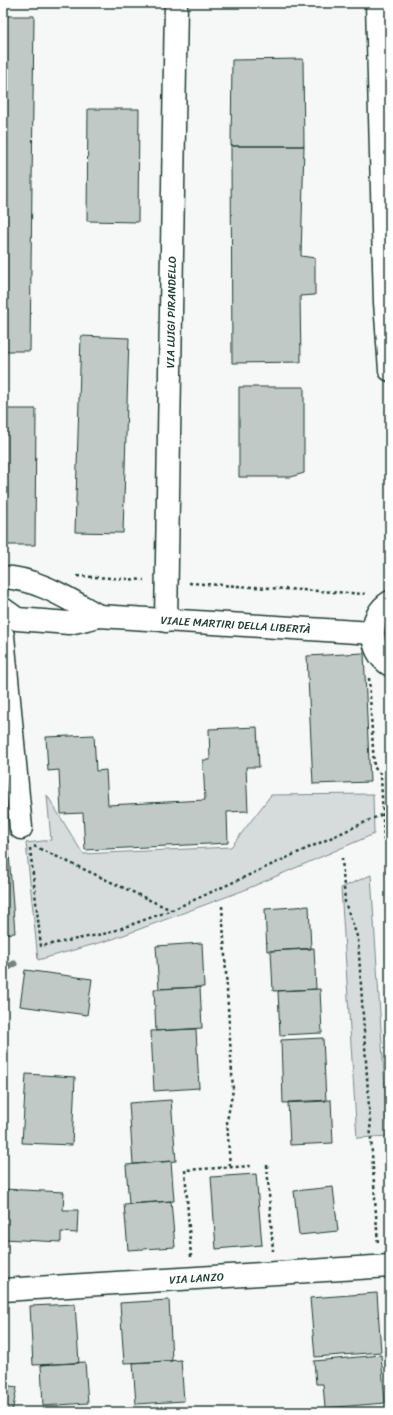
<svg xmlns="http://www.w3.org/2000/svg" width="393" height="1415" viewBox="0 0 393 1415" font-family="Sriracha,sans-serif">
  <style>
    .green { fill: #d6dcdb; stroke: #7a8c88 }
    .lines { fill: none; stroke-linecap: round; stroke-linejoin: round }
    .stream { stroke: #72857f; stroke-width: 7 }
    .building { fill: #c0c9c6; stroke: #1f3d34 }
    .street-casing { stroke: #1f3d34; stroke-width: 25 }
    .secondary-casing { stroke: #1f3d34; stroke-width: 25 }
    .path { stroke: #1f3d34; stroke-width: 2.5; stroke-dasharray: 3 3; stroke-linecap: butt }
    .street { stroke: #fff; stroke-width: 22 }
    .secondary { stroke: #fff; stroke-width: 22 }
    .labels { text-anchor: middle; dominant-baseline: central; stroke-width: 3.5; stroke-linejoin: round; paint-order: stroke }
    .street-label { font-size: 11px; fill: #1f3d34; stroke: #fff }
  </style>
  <rect width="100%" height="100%" fill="#f6f7f7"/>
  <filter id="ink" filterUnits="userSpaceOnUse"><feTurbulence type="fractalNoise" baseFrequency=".025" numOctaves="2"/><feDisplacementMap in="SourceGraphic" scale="8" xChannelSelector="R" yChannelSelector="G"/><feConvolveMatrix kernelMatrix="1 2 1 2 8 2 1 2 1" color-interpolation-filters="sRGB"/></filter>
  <g filter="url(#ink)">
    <path class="green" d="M 373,794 L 374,834 L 242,891 L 113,939 L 38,960 L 26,843 L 51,840 L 47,795 L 83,854 L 231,847 L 271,795 Z
      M 371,875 L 388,1136 L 357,1138 L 341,888 Z"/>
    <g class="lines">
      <path class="stream" d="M 3,970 L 14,964"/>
    </g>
    <path class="building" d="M 3,16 L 34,16 L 30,351 L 3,351 Z
      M 303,59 L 304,146 L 231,146 L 232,60 Z
      M 88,109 L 139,109 L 138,222 L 87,221 Z
      M 231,146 L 304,146 L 301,256 L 315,258 L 315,295 L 300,296 L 301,362 L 232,363 Z
      M 81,336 L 129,338 L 123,533 L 75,532 Z
      M 239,387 L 304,387 L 304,473 L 291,477 L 239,477 Z
      M 3,409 L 36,409 L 35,545 L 3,545 Z
      M 364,653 L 370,782 L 313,784 L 307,656 Z
      M 257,727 L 259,767 L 246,767 L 248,811 L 227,812 L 228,843 L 85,850 L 83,813 L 61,814 L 59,770 L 48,771 L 46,737 L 94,735 L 96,771 L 106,770 L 108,805 L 205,800 L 203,760 L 210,760 L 209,729 Z
      M 3,840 L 8,840 L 15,933 L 3,934 Z
      M 309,906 L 311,949 L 267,951 L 265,909 Z
      M 202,943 L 204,987 L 159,989 L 156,946 Z
      M 314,948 L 316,989 L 273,991 L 271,951 Z
      M 25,970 L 92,979 L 87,1015 L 20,1006 Z
      M 200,987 L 202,1028 L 156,1031 L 154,989 Z
      M 320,989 L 322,1033 L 280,1035 L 278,991 Z
      M 196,1029 L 199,1088 L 154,1091 L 151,1031 Z
      M 323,1038 L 326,1101 L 283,1103 L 281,1040 Z
      M 26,1074 L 75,1077 L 72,1145 L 22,1143 Z
      M 171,1100 L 176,1161 L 133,1164 L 129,1103 Z
      M 331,1100 L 333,1143 L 290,1145 L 288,1102 Z
      M 171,1161 L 174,1201 L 129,1204 L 126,1165 Z
      M 256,1174 L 262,1245 L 216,1249 L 211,1177 Z
      M 333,1187 L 338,1231 L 299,1235 L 294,1191 Z
      M 3,1189 L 64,1192 L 63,1210 L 78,1210 L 77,1233 L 61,1232 L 61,1242 L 3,1239 Z
      M 171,1201 L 175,1247 L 128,1250 L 124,1204 Z
      M 377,1293 L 381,1352 L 315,1357 L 310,1298 Z
      M 169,1300 L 172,1361 L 124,1363 L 120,1303 Z
      M 75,1304 L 79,1363 L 33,1365 L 30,1306 Z
      M 381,1355 L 385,1403 L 325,1408 L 323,1384 L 316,1384 L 314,1361 Z
      M 181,1360 L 184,1401 L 136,1404 L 133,1363 Z
      M 85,1362 L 88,1403 L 43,1406 L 41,1365 Z
      M 3,1385 L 17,1387 L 12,1412 L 3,1410 Z"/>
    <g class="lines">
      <g class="street-casing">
        <g id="street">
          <path d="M 3,577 C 39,579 68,599 99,616"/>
          <path id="s1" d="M 3,609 L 17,619 L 69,623 L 99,616 L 373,633"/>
          <path id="s2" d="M 166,621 L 176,3"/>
          <path d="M 3,636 L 21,828"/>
          <path id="s3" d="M 3,1290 L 390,1266"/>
        </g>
      </g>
      <g class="secondary-casing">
        <path id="secondary" d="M 377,3 L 385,302 L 390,370
          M 390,602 C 367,616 368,651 390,665"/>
      </g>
      <path class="path" d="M 77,576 L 144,580
        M 189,583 L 365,594
        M 369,678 L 374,767 L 381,775 L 384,841
        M 34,846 L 171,910
        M 30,848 L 41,946 L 108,933 L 172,910 L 383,814
        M 342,858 L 345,902 L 358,939 L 378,1245
        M 222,906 L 233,1090 L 227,1121 L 230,1167
        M 267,1165 L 273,1251
        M 191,1257 L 185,1170 L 251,1166"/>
      <use href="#street" class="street"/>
      <use href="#secondary" class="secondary"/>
    </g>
  </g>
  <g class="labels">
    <g class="street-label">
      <text stroke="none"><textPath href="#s2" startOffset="309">VIA LUIGI PIRANDELLO</textPath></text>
      <text stroke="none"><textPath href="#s1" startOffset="237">VIALE MARTIRI DELLA LIBERTÀ</textPath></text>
      <text stroke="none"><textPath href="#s3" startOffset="194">VIA LANZO</textPath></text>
    </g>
  </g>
  <rect width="393" height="1415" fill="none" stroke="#fff" stroke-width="16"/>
  <rect x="8" y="8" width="377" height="1399" fill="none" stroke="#1f3d34" stroke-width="1.5" filter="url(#ink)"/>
</svg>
